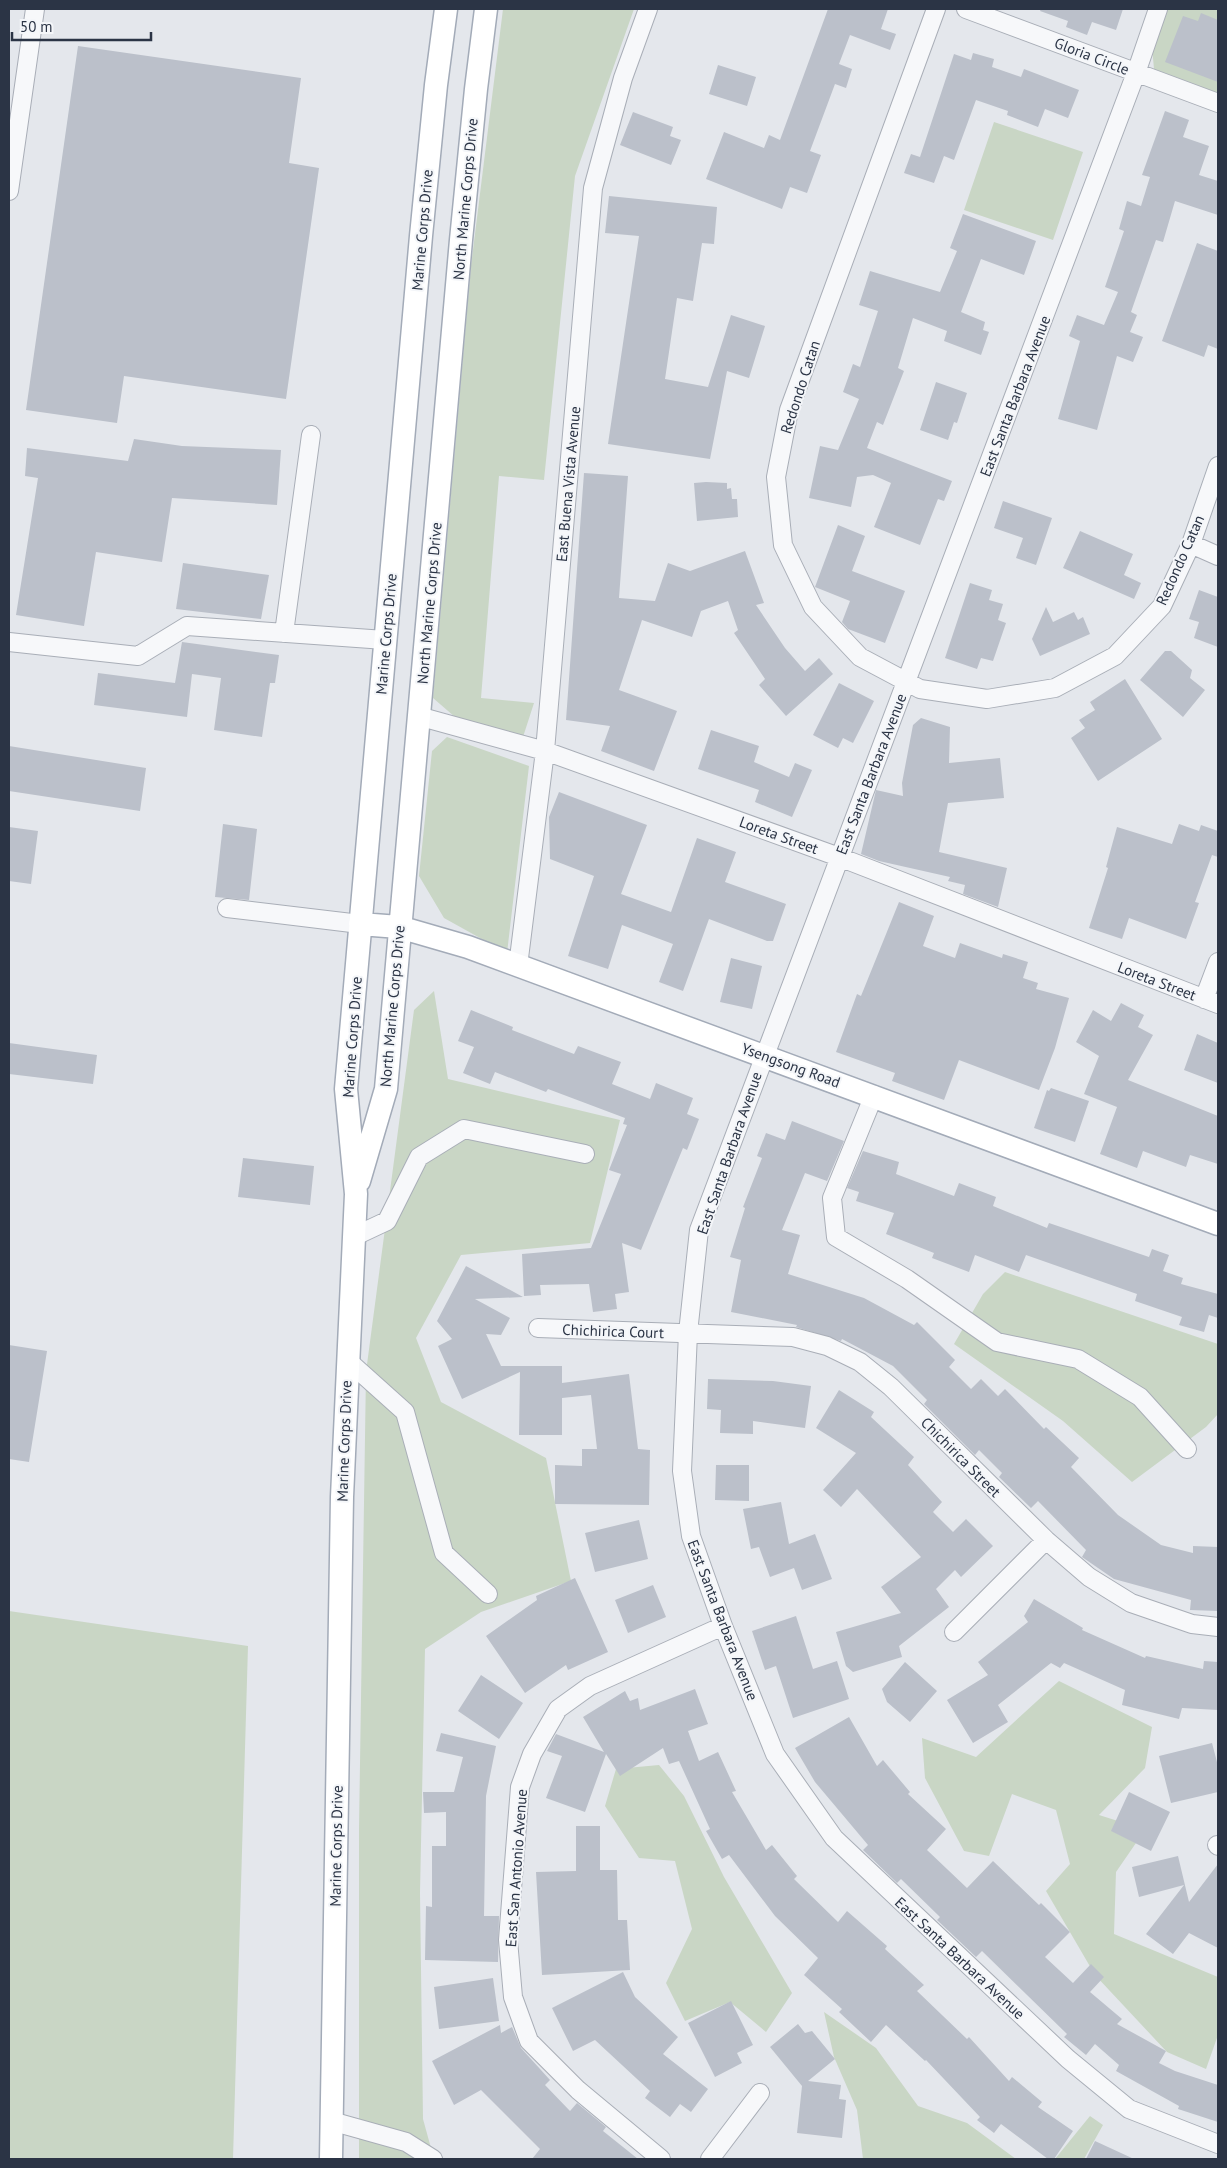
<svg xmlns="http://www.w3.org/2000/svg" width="1227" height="2168" viewBox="0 0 1227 2168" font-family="'PT Sans',sans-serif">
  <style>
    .green { fill: #c9d6c5 }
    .building { fill: #bbc0ca }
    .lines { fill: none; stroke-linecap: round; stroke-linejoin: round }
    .minor-casing { stroke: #a9aeb7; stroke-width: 20 }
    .major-casing { stroke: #a3abb8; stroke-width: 25 }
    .minor { stroke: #f7f8fa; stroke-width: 18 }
    .major { stroke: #fff; stroke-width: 22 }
    .labels { text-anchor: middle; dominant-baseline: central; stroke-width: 4; stroke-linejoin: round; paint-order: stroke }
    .street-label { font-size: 15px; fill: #2b3445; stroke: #f4f6f9 }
  </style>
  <rect width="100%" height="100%" fill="#e4e7ec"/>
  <path class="green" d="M 503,9 L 634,9 L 575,176 L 544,480 L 499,476 L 481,698 L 534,703 L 523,737 L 455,717 L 433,698 L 471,266 Z
    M 1166,9 L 1218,9 L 1218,93 L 1154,69 L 1152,47 Z
    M 994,122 L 1083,152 L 1053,240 L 964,210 Z
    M 447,737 L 529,766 L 507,953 L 444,918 L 419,876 L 432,751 Z
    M 434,991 L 448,1079 L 620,1120 L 590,1243 L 461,1255 L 416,1338 L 441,1402 L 546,1458 L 571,1581 L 481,1612 L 425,1649 L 420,1893 L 423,2119 L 434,2159 L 359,2159 L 359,1829 L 366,1372 L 414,1010 Z
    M 1005,1272 L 1218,1344 L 1218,1414 L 1206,1427 L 1132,1482 L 1063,1421 L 954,1344 L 983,1294 Z
    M 9,1611 L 248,1646 L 233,2159 L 9,2159 Z
    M 1059,1681 L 1152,1727 L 1145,1768 L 1099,1815 L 1137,1827 L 1136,1843 L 1116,1872 L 1114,1934 L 1218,1977 L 1218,2035 L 1206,2069 L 1167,2052 L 1095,1975 L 1046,1891 L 1070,1864 L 1056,1810 L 1012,1794 L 989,1856 L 964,1851 L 925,1778 L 922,1738 L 976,1757 Z
    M 659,1765 L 684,1796 L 724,1877 L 792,1993 L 766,2032 L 730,2002 L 685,2021 L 666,1983 L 692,1929 L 675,1861 L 639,1858 L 605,1806 L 616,1769 Z
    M 824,2012 L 876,2048 L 918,2106 L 967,2123 L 1016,2159 L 863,2159 L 857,2110 L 834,2057 Z
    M 1090,2116 L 1103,2125 L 1084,2159 L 1055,2159 Z"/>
  <path class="building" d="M 828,9 L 888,9 L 881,29 L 896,34 L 890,50 L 850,35 L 839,64 L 852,69 L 846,88 L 835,84 L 810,151 L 821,155 L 807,193 L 790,187 L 782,209 L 706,179 L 724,132 L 764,148 L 769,135 L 780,140 Z
    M 1041,9 L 1123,9 L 1116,30 L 1092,22 L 1087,35 L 1066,27 L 1068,21 L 1040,11 Z
    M 1201,13 L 1218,20 L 1218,82 L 1165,62 L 1183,16 L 1198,21 Z
    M 78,46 L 301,78 L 289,163 L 319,168 L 286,399 L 124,376 L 117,423 L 26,410 Z
    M 973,53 L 994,59 L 992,67 L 1021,77 L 1024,69 L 1079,90 L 1068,118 L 1045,109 L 1038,127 L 1007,115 L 1008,111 L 976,100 L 954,160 L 944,156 L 934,183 L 904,173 L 911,154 L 920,157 L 954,54 L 971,60 Z
    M 718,65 L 756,77 L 747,106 L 709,94 Z
    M 1165,111 L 1189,120 L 1183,137 L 1209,146 L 1199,175 L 1218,181 L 1218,215 L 1175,201 L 1163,242 L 1156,240 L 1131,312 L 1137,315 L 1130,332 L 1143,337 L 1133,362 L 1117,356 L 1097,430 L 1058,419 L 1080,341 L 1069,336 L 1077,315 L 1104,325 L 1118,292 L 1105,287 L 1124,231 L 1119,229 L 1127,201 L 1141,206 L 1150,177 L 1142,175 Z
    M 633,112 L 673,127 L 670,136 L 681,140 L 671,165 L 620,145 Z
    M 609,196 L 717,207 L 714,244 L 702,243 L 693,301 L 677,298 L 665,379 L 708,387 L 731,315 L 765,326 L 749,378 L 727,371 L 710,459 L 608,444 L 639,236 L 605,233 Z
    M 963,214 L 1036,241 L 1024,275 L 981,259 L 961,312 L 985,322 L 983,330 L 989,332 L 981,355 L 944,341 L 947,331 L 913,318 L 898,368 L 904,371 L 883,425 L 877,422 L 867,448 L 952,481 L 944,501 L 938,499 L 920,545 L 874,527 L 891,483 L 873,475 L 857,477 L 851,507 L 809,498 L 820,446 L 838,450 L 859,399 L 843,392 L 853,364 L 860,367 L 878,311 L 859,305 L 870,271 L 940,292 L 957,251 L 950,248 Z
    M 1197,243 L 1218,251 L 1218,349 L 1208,345 L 1204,357 L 1162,341 Z
    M 936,382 L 967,393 L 957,423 L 954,422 L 948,440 L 920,430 Z
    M 134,439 L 182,446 L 281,450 L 277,505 L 172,498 L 162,562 L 96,552 L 84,626 L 16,615 L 38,478 L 25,476 L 27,448 L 128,461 Z
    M 584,473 L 628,476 L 619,598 L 655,601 L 668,563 L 690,571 L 745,551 L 764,603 L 756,605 L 785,648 L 805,671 L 819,658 L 833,674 L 786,716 L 759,685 L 765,679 L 734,633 L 738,630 L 728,601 L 701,611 L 692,637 L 642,620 L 619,690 L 677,711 L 654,771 L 601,751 L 610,726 L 566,720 Z
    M 706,482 L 727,483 L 727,489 L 731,488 L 732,499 L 737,499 L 738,517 L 697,521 L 694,483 Z
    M 1003,501 L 1052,518 L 1036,565 L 1016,558 L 1023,538 L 994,528 Z
    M 838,525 L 865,536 L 852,571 L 905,591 L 885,643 L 848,629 L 842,622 L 850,601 L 815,587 Z
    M 1080,531 L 1133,554 L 1124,575 L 1141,583 L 1134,599 L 1063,568 Z
    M 183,563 L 269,575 L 261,619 L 176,609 Z
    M 970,583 L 992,590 L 989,600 L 1003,604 L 998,620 L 1006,623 L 993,661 L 981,658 L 977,669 L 945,658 Z
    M 1199,590 L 1218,597 L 1218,647 L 1194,638 L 1199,622 L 1189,619 Z
    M 1046,607 L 1053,622 L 1074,612 L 1078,620 L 1083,617 L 1090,634 L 1040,656 L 1032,639 Z
    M 182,642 L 279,655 L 275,683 L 270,683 L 262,737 L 214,730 L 221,678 L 192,674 L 187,717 L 94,705 L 98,673 L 175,683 Z
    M 1165,651 L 1171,651 L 1192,670 L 1190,678 L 1205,690 L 1183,717 L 1140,680 Z
    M 1125,679 L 1162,739 L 1098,781 L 1071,738 L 1085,728 L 1079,720 L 1095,710 L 1090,702 Z
    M 839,683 L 874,701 L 853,743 L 843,738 L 838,748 L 813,735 Z
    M 921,718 L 950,727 L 949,763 L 1000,758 L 1004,798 L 948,803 L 939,852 L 1007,868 L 998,907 L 963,894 L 965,885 L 948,881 L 950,877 L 879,861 L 861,854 L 876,790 L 903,796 L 902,783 L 913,725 Z
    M 711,730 L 759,746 L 754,762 L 789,777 L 795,763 L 812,770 L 792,817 L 755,802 L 759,790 L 698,769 Z
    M 9,746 L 146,768 L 140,811 L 9,791 Z
    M 559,792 L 647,825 L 621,894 L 671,912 L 697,838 L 736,852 L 725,882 L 786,904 L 773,941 L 767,941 L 709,919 L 683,991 L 659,982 L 673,944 L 622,925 L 608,969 L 568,956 L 594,876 L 550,859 L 549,817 Z
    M 223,824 L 257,829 L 249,900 L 215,897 Z
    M 1179,824 L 1199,831 L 1201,825 L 1218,831 L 1218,857 L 1212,855 L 1195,902 L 1199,903 L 1186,939 L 1129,918 L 1122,939 L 1089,928 L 1108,868 L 1106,867 L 1117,827 L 1172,844 Z
    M 9,827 L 38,831 L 31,884 L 9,881 Z
    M 899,902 L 934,916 L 923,946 L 955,958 L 960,943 L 1002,958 L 1003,954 L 1028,962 L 1023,978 L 1038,983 L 1036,989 L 1069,998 L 1055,1048 L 1039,1090 L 959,1060 L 944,1100 L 892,1081 L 895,1073 L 836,1052 L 857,994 L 861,996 Z
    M 731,958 L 762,966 L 752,1009 L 720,1002 Z
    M 1121,1003 L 1144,1015 L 1138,1027 L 1153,1035 L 1128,1080 L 1218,1116 L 1218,1164 L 1190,1155 L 1186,1167 L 1143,1151 L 1137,1168 L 1100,1154 L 1117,1107 L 1084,1094 L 1099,1056 L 1076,1042 L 1093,1010 L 1111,1021 Z
    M 471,1010 L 513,1027 L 512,1030 L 574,1054 L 578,1046 L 621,1062 L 612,1084 L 650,1099 L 656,1083 L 693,1098 L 687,1114 L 699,1119 L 687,1150 L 683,1148 L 641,1250 L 622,1243 L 629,1292 L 615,1294 L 617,1309 L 593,1312 L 589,1284 L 540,1285 L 541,1295 L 524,1296 L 522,1254 L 591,1248 L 621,1174 L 609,1170 L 627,1125 L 623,1124 L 625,1118 L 548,1089 L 546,1092 L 495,1072 L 490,1084 L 463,1073 L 474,1047 L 458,1041 Z
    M 1197,1034 L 1218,1043 L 1218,1083 L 1184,1070 Z
    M 9,1043 L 97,1055 L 93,1084 L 9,1074 Z
    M 1051,1088 L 1089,1101 L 1075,1142 L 1034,1128 L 1047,1090 L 1049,1091 Z
    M 792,1121 L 844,1141 L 827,1181 L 805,1173 L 782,1230 L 800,1235 L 788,1274 L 864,1298 L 914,1325 L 917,1322 L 955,1360 L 949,1367 L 971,1389 L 981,1379 L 998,1396 L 1005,1389 L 1044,1429 L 1046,1427 L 1079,1458 L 1071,1467 L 1118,1515 L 1161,1545 L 1193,1553 L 1193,1546 L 1218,1547 L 1218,1611 L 1190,1610 L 1191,1600 L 1114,1579 L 1082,1557 L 1086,1550 L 1038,1501 L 1031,1508 L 999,1477 L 1002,1473 L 979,1450 L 975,1455 L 924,1404 L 927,1400 L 893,1366 L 842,1339 L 841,1341 L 796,1327 L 797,1325 L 731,1312 L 741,1260 L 730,1257 L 745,1208 L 743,1207 L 762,1158 L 757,1156 L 766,1133 L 785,1140 Z
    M 863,1151 L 899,1162 L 896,1174 L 954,1196 L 959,1183 L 996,1197 L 993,1206 L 1047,1228 L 1049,1223 L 1149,1257 L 1152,1249 L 1169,1255 L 1163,1271 L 1183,1278 L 1181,1284 L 1218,1294 L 1218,1318 L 1209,1315 L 1204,1332 L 1179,1325 L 1182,1317 L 1135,1301 L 1137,1294 L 1026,1255 L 1019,1272 L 975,1255 L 969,1272 L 932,1258 L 934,1253 L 886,1234 L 894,1213 L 856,1201 L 859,1192 L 847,1188 Z
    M 243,1158 L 314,1166 L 310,1205 L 238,1197 Z
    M 466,1266 L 523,1297 L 475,1299 L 510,1318 L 501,1335 L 486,1334 L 501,1366 L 562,1366 L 562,1383 L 629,1374 L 638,1449 L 650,1450 L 649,1505 L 555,1504 L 555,1465 L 582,1466 L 582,1449 L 597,1449 L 591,1395 L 562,1398 L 562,1435 L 519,1435 L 520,1372 L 462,1399 L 438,1346 L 452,1339 L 437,1321 Z
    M 9,1345 L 47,1351 L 29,1462 L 9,1459 Z
    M 708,1379 L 773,1381 L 811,1386 L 805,1428 L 753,1421 L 753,1434 L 720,1433 L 721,1410 L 707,1409 Z
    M 839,1390 L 874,1412 L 871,1417 L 914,1457 L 908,1465 L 942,1502 L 933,1512 L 953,1532 L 966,1519 L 993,1546 L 961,1577 L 955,1570 L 936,1589 L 949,1607 L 899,1646 L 902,1657 L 853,1672 L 846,1666 L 836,1632 L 901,1613 L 881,1587 L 921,1557 L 857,1489 L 841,1507 L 823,1490 L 856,1453 L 816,1428 Z
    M 716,1465 L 749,1465 L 749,1501 L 715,1500 Z
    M 781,1502 L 789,1544 L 815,1534 L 832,1579 L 802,1590 L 794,1568 L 770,1577 L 759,1547 L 751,1549 L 743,1509 Z
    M 639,1520 L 648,1559 L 595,1572 L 585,1533 Z
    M 575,1578 L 608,1652 L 568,1670 L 566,1665 L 525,1693 L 486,1636 L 537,1600 L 536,1596 Z
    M 653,1585 L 666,1617 L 628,1633 L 615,1600 Z
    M 1034,1599 L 1083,1628 L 1082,1630 L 1145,1658 L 1146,1656 L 1203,1669 L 1204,1661 L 1218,1662 L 1218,1710 L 1182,1708 L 1179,1719 L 1122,1705 L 1125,1690 L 1064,1663 L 1060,1668 L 1051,1663 L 998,1705 L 1008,1722 L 973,1743 L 947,1700 L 988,1675 L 978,1662 L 1028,1622 L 1024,1616 Z
    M 796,1616 L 813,1669 L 837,1661 L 849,1699 L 793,1718 L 776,1666 L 765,1670 L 752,1631 Z
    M 905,1662 L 937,1691 L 910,1722 L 887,1702 L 882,1689 Z
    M 481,1675 L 523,1703 L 499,1739 L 458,1711 Z
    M 695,1689 L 708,1724 L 688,1731 L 699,1761 L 718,1752 L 736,1791 L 732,1792 L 766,1850 L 772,1845 L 797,1876 L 794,1879 L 838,1922 L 847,1911 L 887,1946 L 885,1949 L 924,1985 L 917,1991 L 967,2039 L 969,2037 L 1009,2081 L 1012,2077 L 1042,2102 L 1038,2107 L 1073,2131 L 1054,2159 L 1048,2159 L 1001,2124 L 994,2133 L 977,2120 L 980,2117 L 926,2060 L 925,2061 L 886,2025 L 871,2042 L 839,2012 L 842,2009 L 804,1975 L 818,1958 L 775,1916 L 729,1855 L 722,1859 L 706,1831 L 710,1829 L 679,1761 L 669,1764 L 663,1748 L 620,1776 L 606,1754 L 585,1812 L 546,1798 L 562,1756 L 547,1751 L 556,1734 L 604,1752 L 583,1717 L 625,1691 L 630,1701 L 638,1698 L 640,1710 Z
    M 849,1717 L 877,1766 L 883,1760 L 910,1792 L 908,1794 L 946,1829 L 927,1850 L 967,1888 L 993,1861 L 1039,1905 L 1041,1903 L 1070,1932 L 1045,1957 L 1073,1983 L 1091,1964 L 1104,1977 L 1090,1992 L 1122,2019 L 1117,2024 L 1166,2051 L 1159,2063 L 1175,2071 L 1218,2085 L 1218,2122 L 1178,2109 L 1179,2106 L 1116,2071 L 1119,2065 L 1095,2044 L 1086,2055 L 1064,2037 L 1067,2034 L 982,1951 L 976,1957 L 937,1920 L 940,1917 L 901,1879 L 897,1883 L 863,1850 L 868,1845 L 815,1782 L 795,1748 Z
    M 441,1733 L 496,1746 L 486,1796 L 484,1916 L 499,1916 L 498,1962 L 425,1960 L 426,1906 L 432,1907 L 432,1846 L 446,1846 L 446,1812 L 424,1813 L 423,1792 L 454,1792 L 463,1757 L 436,1751 Z
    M 1212,1743 L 1218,1766 L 1218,1792 L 1171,1803 L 1159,1756 Z
    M 1129,1792 L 1170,1812 L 1151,1851 L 1111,1831 Z
    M 576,1826 L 600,1826 L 600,1870 L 617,1870 L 618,1920 L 627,1920 L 630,1970 L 542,1975 L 536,1872 L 576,1871 Z
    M 1178,1856 L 1189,1902 L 1218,1864 L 1218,1948 L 1189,1933 L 1173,1954 L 1146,1934 L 1184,1885 L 1139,1897 L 1132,1867 Z
    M 623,1972 L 635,1997 L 678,2037 L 663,2054 L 708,2089 L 691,2112 L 680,2104 L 670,2117 L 645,2098 L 650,2091 L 595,2040 L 573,2051 L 552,2008 Z
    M 493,1978 L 499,2021 L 439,2029 L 434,1987 Z
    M 731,2001 L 753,2045 L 737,2053 L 742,2063 L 715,2077 L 688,2023 Z
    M 798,2024 L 805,2033 L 812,2031 L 835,2059 L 808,2081 L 841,2085 L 839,2099 L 846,2100 L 842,2138 L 797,2133 L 802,2086 L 770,2047 Z
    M 500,2025 L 501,2033 L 512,2027 L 521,2048 L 550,2080 L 545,2085 L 570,2111 L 577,2103 L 606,2127 L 603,2131 L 638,2159 L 532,2159 L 540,2149 L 481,2090 L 454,2105 L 432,2061 Z
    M 1095,2141 L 1134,2159 L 1086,2159 Z"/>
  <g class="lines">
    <g class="minor-casing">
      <path id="minor" d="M 936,9 L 789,410 L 776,477 L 783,545 L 813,607 L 860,657 L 907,682 L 920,689 L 987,699 L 1055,688 L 1115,656 L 1162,606 L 1191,544 L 1218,466
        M 966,9 L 1218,103
        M 1158,9 L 1136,73 L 699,1230 L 688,1333 L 682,1471 L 691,1536 L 723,1626 L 775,1754 L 834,1838 L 1068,2059 L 1129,2109 L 1218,2144
        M 9,191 L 35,9
        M 1191,544 L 1218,556
        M 284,633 L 311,435
        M 9,642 L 138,656 L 187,626 L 385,640
        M 418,716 L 545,751 L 839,857 L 1218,1004
        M 227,908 L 360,924
        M 518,966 L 545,751 L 593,188 L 623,78 L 648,9
        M 1204,999 L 1218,962
        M 874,1095 L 832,1198 L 836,1237 L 907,1279 L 997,1342 L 1078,1359 L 1140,1397 L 1187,1449
        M 353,1237 L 387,1221 L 419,1157 L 464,1129 L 585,1154
        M 538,1328 L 793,1337 L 827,1346 L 860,1362 L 891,1387 L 1046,1540 L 1089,1577 L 1131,1603 L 1192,1624 L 1218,1627
        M 347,1360 L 405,1412 L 444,1553 L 488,1594
        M 954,1632 L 1046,1540
        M 1217,1845 L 1218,1846
        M 331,2121 L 406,2142 L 433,2159
        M 661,2159 L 578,2090 L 529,2041 L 513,1997 L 508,1940 L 520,1787 L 532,1754 L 558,1709 L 590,1686 L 723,1626
        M 710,2159 L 760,2093"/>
    </g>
    <g class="major-casing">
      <path id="major" d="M 360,924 L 399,927 L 468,947 L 1218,1224
        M 359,1181 L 386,1089 L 461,240 L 476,89 L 486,9
        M 331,2159 L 342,1497 L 356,1194 L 346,1089 L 421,236 L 436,85 L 446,9"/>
    </g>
    <use href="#minor" class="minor"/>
    <use href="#major" class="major"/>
  </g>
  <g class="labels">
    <g class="street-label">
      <text transform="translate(1092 56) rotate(21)">Gloria Circle</text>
      <text transform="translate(465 199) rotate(-85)">North Marine Corps Drive</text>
      <text transform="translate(422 230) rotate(-85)">Marine Corps Drive</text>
      <text transform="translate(800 387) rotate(-72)">Redondo Catan</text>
      <text transform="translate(1015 396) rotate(-69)">East Santa Barbara Avenue</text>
      <text transform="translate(568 484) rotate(-85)">East Buena Vista Avenue</text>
      <text transform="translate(1180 560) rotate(-66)">Redondo Catan</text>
      <text transform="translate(429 603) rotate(-85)">North Marine Corps Drive</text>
      <text transform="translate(386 634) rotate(-85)">Marine Corps Drive</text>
      <text transform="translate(871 774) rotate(-69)">East Santa Barbara Avenue</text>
      <text transform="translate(779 835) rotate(20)">Loreta Street</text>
      <text transform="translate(1157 981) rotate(21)">Loreta Street</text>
      <text transform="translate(392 1006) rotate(-85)">North Marine Corps Drive</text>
      <text transform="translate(352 1037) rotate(-86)">Marine Corps Drive</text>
      <text transform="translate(791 1065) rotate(20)">Ysengsong Road</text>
      <text transform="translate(729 1153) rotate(-71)">East Santa Barbara Avenue</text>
      <text transform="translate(613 1331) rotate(2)">Chichirica Court</text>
      <text transform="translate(344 1441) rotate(-88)">Marine Corps Drive</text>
      <text transform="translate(961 1457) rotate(45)">Chichirica Street</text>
      <text transform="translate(723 1620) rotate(69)">East Santa Barbara Avenue</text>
      <text transform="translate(336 1846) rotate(-89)">Marine Corps Drive</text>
      <text transform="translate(516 1868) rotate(-86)">East San Antonio Avenue</text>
      <text transform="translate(960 1958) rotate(43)">East Santa Barbara Avenue</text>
    </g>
  </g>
  <rect width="1227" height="2168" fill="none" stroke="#2b3445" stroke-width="20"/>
  <path d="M12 32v8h139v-8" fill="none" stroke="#2b3445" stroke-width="2.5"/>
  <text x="20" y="32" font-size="15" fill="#2b3445" stroke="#f4f6f9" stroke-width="4" paint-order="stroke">50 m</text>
</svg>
